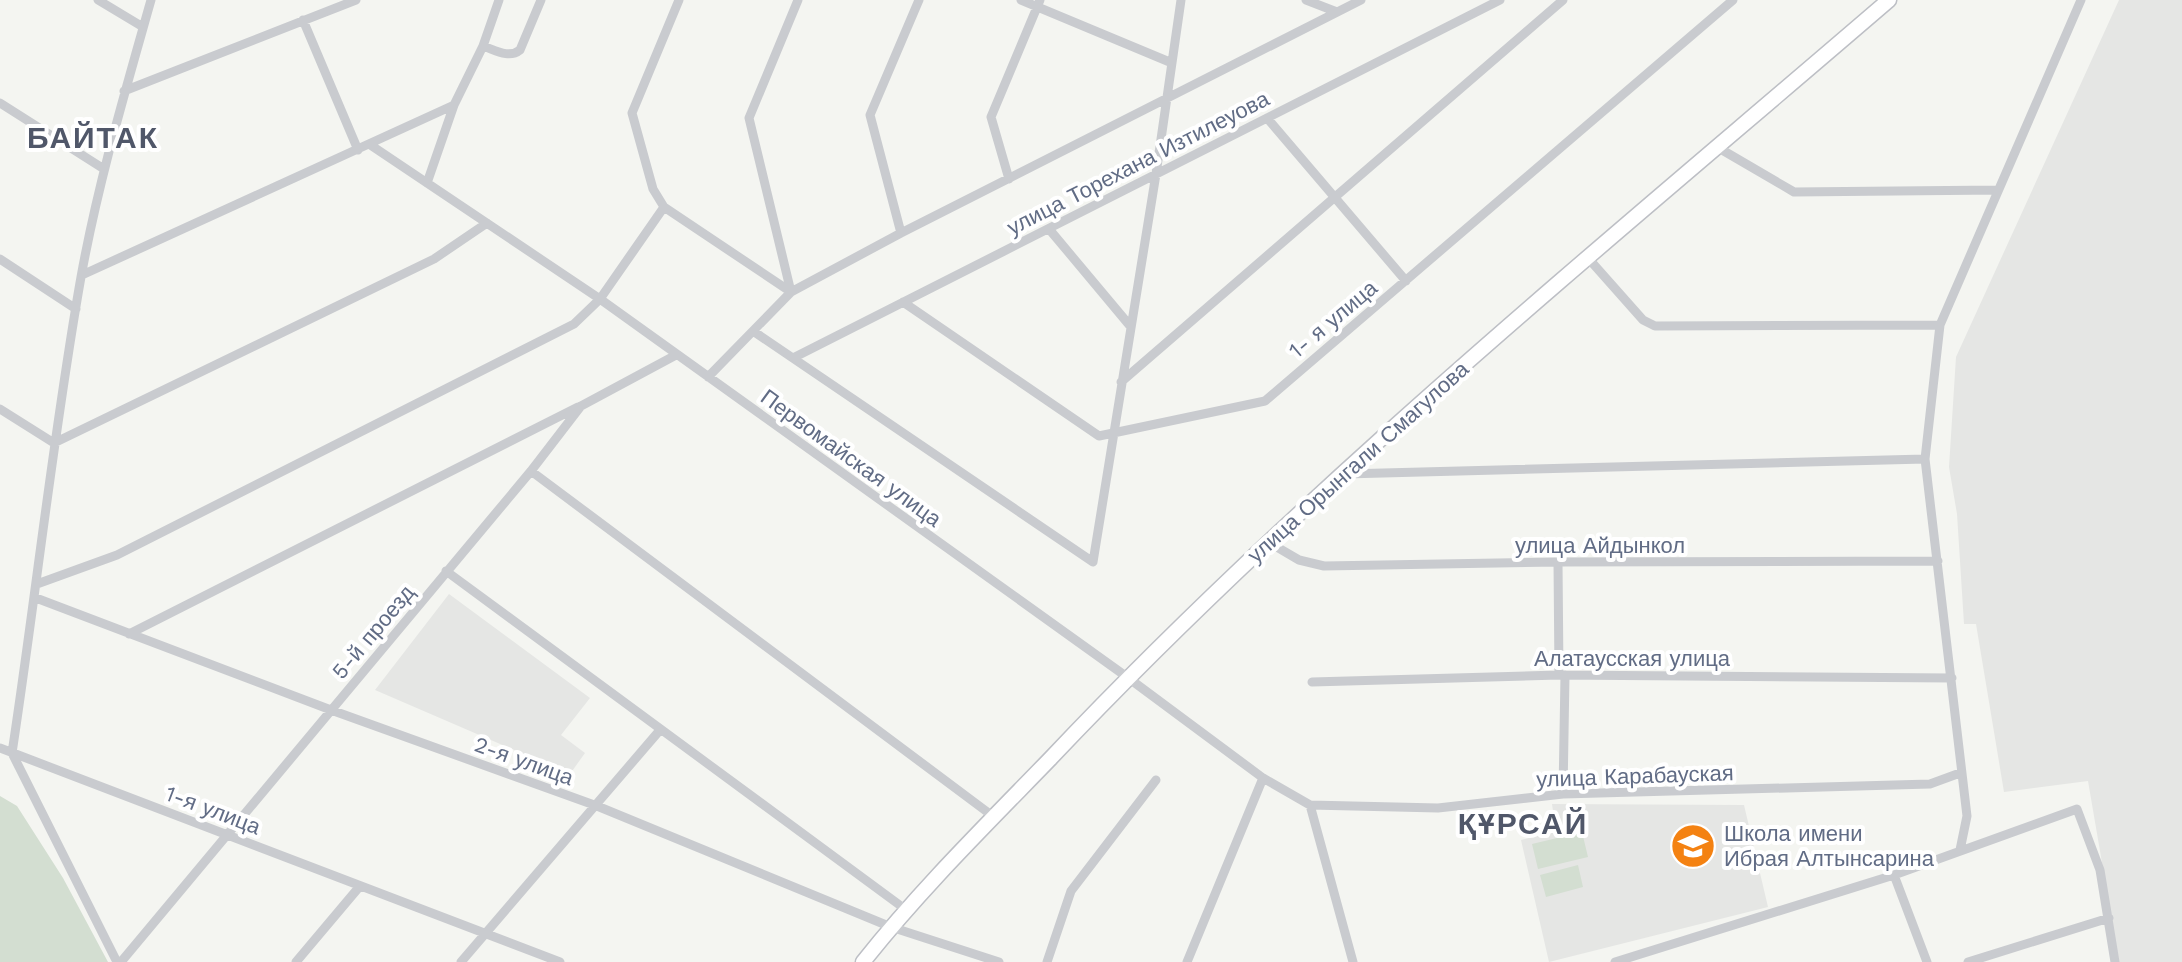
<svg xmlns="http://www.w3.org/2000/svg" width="2182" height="962" viewBox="0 0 2182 962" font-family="'Work Sans',sans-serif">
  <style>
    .built { fill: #e5e6e4 }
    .green { fill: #d3ded1 }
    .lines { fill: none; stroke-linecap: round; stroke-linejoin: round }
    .secondary-casing { stroke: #bdbfc5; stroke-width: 17 }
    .minor { stroke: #c9cbcf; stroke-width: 9 }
    .secondary { stroke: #fff; stroke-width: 14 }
    .labels { text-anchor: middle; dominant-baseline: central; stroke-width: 8; stroke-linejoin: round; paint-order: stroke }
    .street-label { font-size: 22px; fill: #616c85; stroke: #fff }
    .poi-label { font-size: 22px; fill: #616c85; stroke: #fff; text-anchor: start }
    .district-label { font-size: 30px; font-weight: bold; letter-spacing: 2px; fill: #505769; stroke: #fff }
  </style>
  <rect width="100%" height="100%" fill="#f4f5f1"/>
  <path class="built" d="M 2119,0 L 2182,0 L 2182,962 L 2119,962 L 2088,781 L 2004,792 L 1976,624 L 1964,624 L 1957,514 L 1949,467 L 1956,357 Z
    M 449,594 L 590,698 L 561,735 L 585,753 L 570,774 L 375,690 Z
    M 1552,804 L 1744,805 L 1768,907 L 1549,962 L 1521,840 L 1556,831 Z"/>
  <path class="green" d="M 0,796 L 17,806 L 63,878 L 108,962 L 0,962 Z
    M 1582,832 L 1588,857 L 1538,869 L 1532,844 Z
    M 1578,865 L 1583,887 L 1546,897 L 1540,875 Z"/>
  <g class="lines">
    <g class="secondary-casing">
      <path id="secondary" d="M 863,962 C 920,890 986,825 1050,759 C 1309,485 1603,246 1889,0"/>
    </g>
    <path class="minor" d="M 98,0 L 143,27
      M 679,0 L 632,113 L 653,189 L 664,207 L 791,292
      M 1021,0 L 1172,63
      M 1306,0 L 1337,12
      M 303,20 L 358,150
      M 483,46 C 495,50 509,59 520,50 L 541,0
      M 124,91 L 356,0
      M 0,103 L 104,169
      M 1267,118 L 1406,281
      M 369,144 L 600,299 L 1127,677 L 1263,778 L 1310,805 L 1438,808 L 1563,794 L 1930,784 L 1960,773
      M 1717,147 L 1794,192 L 1998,190
      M 1009,179 L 991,117 L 1040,0
      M 427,183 L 454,105 L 483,46 L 499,0
      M 1049,229 L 1131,327
      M 901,233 L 870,115 L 919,0
      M 1588,258 L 1643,320 L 1655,326 L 1940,325
      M 0,259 L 76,309
      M 82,275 L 454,105
      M 791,292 L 749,118 L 798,0
      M 903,302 L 1099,436 L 1265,401 L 1733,0
      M 753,331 L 1093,562 L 1156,174 L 1181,0
      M 793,358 L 1500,0
      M 708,377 L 791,292 L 901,233 L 1361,0
      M 1121,382 L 1563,0
      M 0,409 L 54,443 L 434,259 L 487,223
      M 531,471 L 994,817
      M 1345,474 L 1925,459
      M 1268,542 L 1299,560 L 1324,566 L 1558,562 L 1938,561
      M 1558,562 L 1559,675
      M 446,571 L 905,909
      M 37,584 L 117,555 L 574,324 L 600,299 L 664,207
      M 36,598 L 331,710 L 597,806 L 891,927 L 999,962
      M 129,634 L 578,407
      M 1312,682 L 1559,675 L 1952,678
      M 0,748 L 560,962
      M 12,753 C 36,595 53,435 81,277 C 98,183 125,92 151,0
      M 12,753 L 117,962
      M 1563,794 L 1565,675
      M 1310,805 L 1353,962
      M 1960,850 L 1967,816 L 1925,459 L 1940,325 L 2081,0
      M 1894,875 L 1927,962
      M 121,962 L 531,471 L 581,406 L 676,355
      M 296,962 L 360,886
      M 461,962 L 660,730
      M 1047,962 L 1071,891 L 1156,780
      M 1187,962 L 1263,778
      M 1615,962 L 1894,875 L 2077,809 L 2100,870 L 2115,962
      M 1968,962 L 2109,918"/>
    <use href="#secondary" class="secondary"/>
  </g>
  <defs>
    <g id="school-disc" transform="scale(2.3)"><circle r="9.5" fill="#f48212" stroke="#fff"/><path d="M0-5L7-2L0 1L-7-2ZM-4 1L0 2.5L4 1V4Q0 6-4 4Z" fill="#fff"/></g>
  </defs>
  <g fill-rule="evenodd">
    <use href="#school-disc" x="1693" y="846"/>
  </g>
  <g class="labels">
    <g class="street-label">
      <text transform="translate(1138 163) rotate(-27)">улица Торехана Изтилеуова</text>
      <text transform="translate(1333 319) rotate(-40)">1- я улица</text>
      <text transform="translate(851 458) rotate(36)">Первомайская улица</text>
      <text transform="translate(1358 462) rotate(-42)">улица Орынгали Смагулова</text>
      <text x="1600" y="545">улица Айдынкол</text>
      <text transform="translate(373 632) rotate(-50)">5-й проезд</text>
      <text x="1632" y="658">Алатаусская улица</text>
      <text transform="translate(524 761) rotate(20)">2-я улица</text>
      <text transform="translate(1635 776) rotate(-2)">улица Карабауская</text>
      <text transform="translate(213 810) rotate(21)">1-я улица</text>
    </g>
    <g class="poi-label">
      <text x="1724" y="833">Школа имени<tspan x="1724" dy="25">Ибрая Алтынсарина</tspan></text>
    </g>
    <g class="district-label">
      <text x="93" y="137">БАЙТАК</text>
      <text x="1523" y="823">ҚҰРСАЙ</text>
    </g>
  </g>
</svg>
